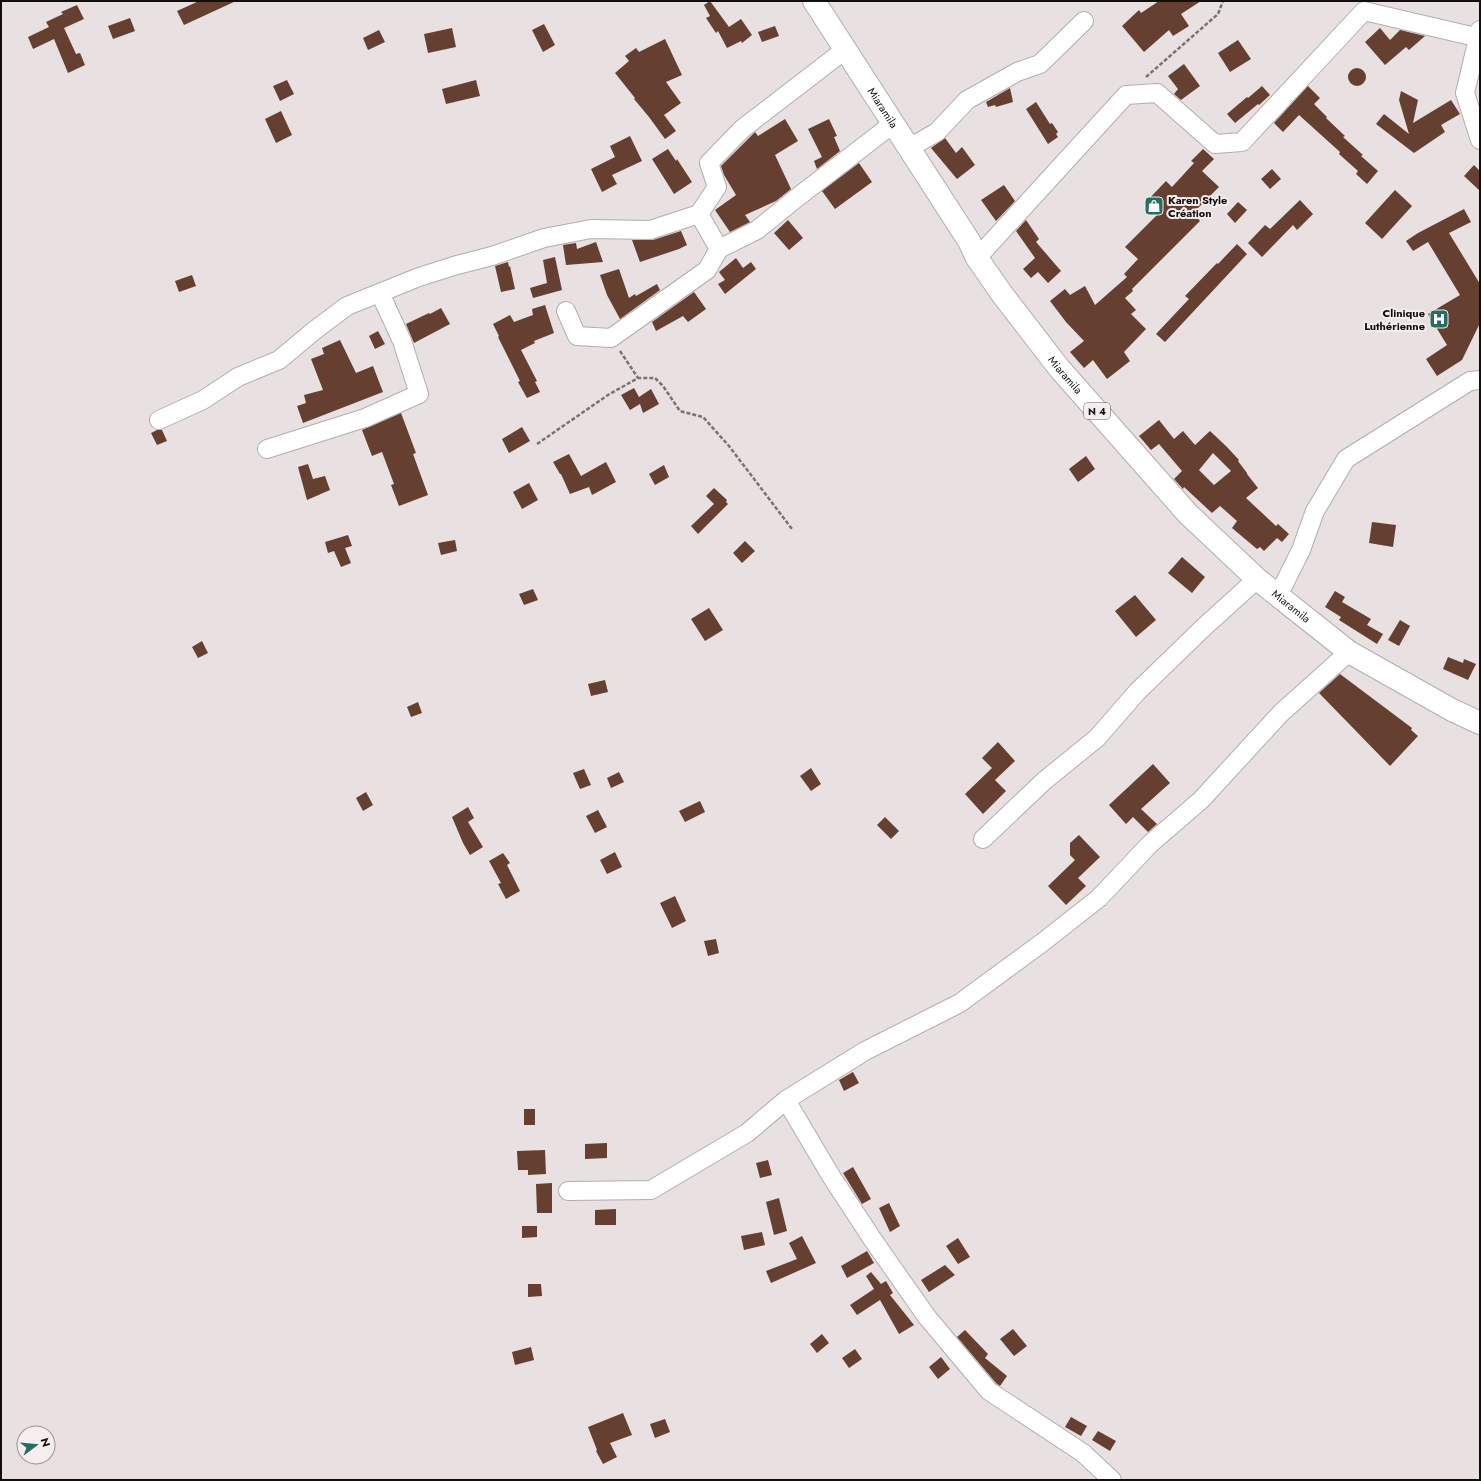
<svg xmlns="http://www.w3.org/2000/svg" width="1481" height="1481" viewBox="0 0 1481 1481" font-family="Jost,sans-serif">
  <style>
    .building { fill: #653f2f; fill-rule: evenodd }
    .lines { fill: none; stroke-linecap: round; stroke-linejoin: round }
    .minor-casing { stroke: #b4acad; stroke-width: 20 }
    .major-casing { stroke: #b4acad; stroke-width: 24 }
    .path { stroke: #797374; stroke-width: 2.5; stroke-dasharray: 4 2; stroke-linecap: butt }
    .minor { stroke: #fff; stroke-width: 18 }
    .major { stroke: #fff; stroke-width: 22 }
    .labels { text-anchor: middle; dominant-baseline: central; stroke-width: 4; stroke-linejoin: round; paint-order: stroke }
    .shield { fill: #f5edee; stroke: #555151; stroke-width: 1 }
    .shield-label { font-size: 10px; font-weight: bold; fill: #110e0e }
    .street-label { font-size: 11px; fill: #110e0e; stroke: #f5edee }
    .poi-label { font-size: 11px; font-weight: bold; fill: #110e0e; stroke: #f5edee; text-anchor: start }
  </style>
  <rect width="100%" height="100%" fill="#e8e0e1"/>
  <path class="building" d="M 199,1 L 236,1 L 184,25 L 177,11 Z
    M 710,1 L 729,27 L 741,19 L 752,35 L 742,43 L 741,41 L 727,48 L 718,31 L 716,33 L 706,18 L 710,16 L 704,5 Z
    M 1159,1 L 1201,1 L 1181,14 L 1189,26 L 1173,36 L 1169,30 L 1144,52 L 1122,26 L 1139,10 L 1141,13 Z
    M 77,5 L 84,19 L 64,28 L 76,54 L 80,53 L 85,65 L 68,73 L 54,39 L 33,49 L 28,37 L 49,27 L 46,22 L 63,14 L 61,12 Z
    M 130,18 L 135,31 L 113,39 L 108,26 Z
    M 544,24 L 555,45 L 543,52 L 532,30 Z
    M 775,26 L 779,36 L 762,42 L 758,32 Z
    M 452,28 L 456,47 L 428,53 L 424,34 Z
    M 1380,28 L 1390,40 L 1400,30 L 1425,36 L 1409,50 L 1406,47 L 1385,65 L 1365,42 Z
    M 379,30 L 385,42 L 368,50 L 363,38 Z
    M 665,39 L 682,75 L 666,82 L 681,103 L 664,115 L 676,131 L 665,139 L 649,117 L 634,99 L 635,98 L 615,73 L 629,61 L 625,56 L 636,48 L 639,52 Z
    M 1238,40 L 1251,59 L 1230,72 L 1218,53 Z
    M 1184,64 L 1200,86 L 1181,100 L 1174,94 L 1178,89 L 1168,76 Z
    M1348 77a9 9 0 1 1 18 0a9 9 0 1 1-18 0Z
    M 287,80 L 294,94 L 280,101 L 273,86 Z
    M 476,80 L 480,96 L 446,104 L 442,89 Z
    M 1262,86 L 1270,95 L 1259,105 L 1258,104 L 1235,123 L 1227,114 L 1247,97 L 1248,98 Z
    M 1308,86 L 1320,98 L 1314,104 L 1327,117 L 1326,118 L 1345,136 L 1343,137 L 1363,155 L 1361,156 L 1378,171 L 1367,184 L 1356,174 L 1358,171 L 1339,154 L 1340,152 L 1299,115 L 1283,132 L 1274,123 Z
    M 1010,88 L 1013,102 L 996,107 L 995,105 L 988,107 L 986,102 Z
    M 1401,91 L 1418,100 L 1413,123 L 1451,100 L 1460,114 L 1441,125 L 1445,132 L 1414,153 L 1376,124 L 1384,114 L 1409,134 L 1399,100 Z
    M 1036,102 L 1050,124 L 1052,123 L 1058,132 L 1056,134 L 1058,137 L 1048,144 L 1026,109 Z
    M 281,111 L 292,135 L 276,143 L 265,119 Z
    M 785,119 L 798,141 L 775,155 L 791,189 L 776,201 L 745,215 L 750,222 L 730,232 L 715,210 L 736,195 L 724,175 L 721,166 L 755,132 L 758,136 Z
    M 829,119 L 837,136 L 834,137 L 840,151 L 817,169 L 814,161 L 822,157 L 808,129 Z
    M 630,136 L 642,161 L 612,175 L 617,184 L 602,192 L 591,169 L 615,157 L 610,146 Z
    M 945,138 L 956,153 L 962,147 L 975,165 L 957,179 L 931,148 Z
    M 668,149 L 676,161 L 677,159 L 692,182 L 674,194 L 652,159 Z
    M 1203,149 L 1214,159 L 1202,171 L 1219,187 L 1193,213 L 1200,221 L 1132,289 L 1133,291 L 1125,298 L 1136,310 L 1131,314 L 1146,329 L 1124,352 L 1130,361 L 1107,379 L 1093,360 L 1084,368 L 1070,352 L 1084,341 L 1066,322 L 1050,301 L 1065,289 L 1070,295 L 1085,286 L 1095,305 L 1127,277 L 1124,274 L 1138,259 L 1125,247 L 1157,215 L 1145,203 L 1166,181 L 1172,187 L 1194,163 L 1191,161 Z
    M 859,163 L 872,182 L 835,209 L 822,191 Z
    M 1474,165 L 1480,171 L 1480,191 L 1464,176 Z
    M 1272,169 L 1281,179 L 1270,189 L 1261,179 Z
    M 1004,185 L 1015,201 L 996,221 L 981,200 Z
    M 1395,190 L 1412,206 L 1382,239 L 1365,223 Z
    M 1300,200 L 1313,214 L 1297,230 L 1293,225 L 1262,257 L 1248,243 L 1265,225 L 1270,229 Z
    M 1238,202 L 1247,210 L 1235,223 L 1227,214 Z
    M 1464,209 L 1471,222 L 1449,233 L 1480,284 L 1480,323 L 1462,360 L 1437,376 L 1426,359 L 1447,345 L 1428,314 L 1460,295 L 1428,242 L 1413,251 L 1406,241 L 1418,233 Z
    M 788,220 L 803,238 L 789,250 L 774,233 Z
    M 1026,220 L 1039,239 L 1036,242 L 1061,271 L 1048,283 L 1038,272 L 1031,278 L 1023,269 L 1035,258 L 1016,231 Z
    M 681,231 L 687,245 L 679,249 L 640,262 L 632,240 L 653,240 Z
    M 596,242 L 603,262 L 566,265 L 563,245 L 576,243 L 577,249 Z
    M 1237,244 L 1247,254 L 1165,342 L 1156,334 L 1189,299 L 1185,296 L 1217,263 L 1218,264 Z
    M 555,257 L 562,290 L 533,298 L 530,288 L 547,283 L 543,260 Z
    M 736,258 L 743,268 L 751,262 L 756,269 L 725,294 L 718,284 L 725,280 L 719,272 Z
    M 508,262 L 509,267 L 510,266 L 515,289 L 501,292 L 495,266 Z
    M 619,269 L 629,298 L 635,294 L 636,296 L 657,284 L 660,290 L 620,319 L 607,295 L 600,275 Z
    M 192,275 L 196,286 L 179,292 L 175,281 Z
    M 694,292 L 706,309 L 688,322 L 683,316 L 656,331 L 652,322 Z
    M 545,305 L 554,333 L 534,341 L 535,343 L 521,350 L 537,381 L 535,382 L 540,392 L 527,398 L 518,382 L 520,381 L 498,337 L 499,336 L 493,324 L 510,315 L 514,322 L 533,315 L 532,309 Z
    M 441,308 L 450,324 L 414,343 L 406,324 L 429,313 L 430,314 Z
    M 378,331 L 385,344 L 375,349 L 369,336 Z
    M 340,340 L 356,373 L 373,366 L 383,392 L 303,423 L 297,406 L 306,403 L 304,395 L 323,390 L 311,359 L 324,354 L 322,348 Z
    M 634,388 L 639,397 L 651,389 L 659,404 L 643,413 L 640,404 L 630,410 L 621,395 Z
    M 401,413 L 416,453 L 413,454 L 428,495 L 399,506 L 391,485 L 394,484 L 382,452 L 372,456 L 362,430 Z
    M 1159,420 L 1174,439 L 1183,431 L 1195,445 L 1210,431 L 1227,447 L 1239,460 L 1238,461 L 1247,473 L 1247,474 L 1258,488 L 1246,498 L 1276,526 L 1278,524 L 1289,534 L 1282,542 L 1277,538 L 1264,551 L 1260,547 L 1257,549 L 1232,528 L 1237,521 L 1220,506 L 1212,513 L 1184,487 L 1183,489 L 1174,479 L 1182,471 L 1159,444 L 1151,450 L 1139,436 ZM 1213,453 L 1231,471 L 1214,485 L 1199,470 Z
    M 522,427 L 530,441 L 509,453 L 502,439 Z
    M 157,430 L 162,430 L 167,441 L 157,445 L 151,433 Z
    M 569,454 L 581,476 L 606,462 L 616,482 L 592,495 L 589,487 L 570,494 L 561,474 L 560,474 L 553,462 Z
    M 1086,456 L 1095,469 L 1078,482 L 1069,469 Z
    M 308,464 L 313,479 L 325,476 L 330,490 L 307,500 L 298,467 Z
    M 664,465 L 669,477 L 655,485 L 649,474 Z
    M 529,483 L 538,500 L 522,509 L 513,492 Z
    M 714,488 L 727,500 L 726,502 L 728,504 L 698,534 L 691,526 L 714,504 L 706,496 Z
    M 1372,522 L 1396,525 L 1393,547 L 1369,543 Z
    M 348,535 L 352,546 L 345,548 L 351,563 L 341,567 L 334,551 L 328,553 L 325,542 Z
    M 455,540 L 457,551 L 441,555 L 438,543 Z
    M 745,541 L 755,551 L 742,563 L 733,553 Z
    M 1182,557 L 1205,577 L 1192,593 L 1168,573 Z
    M 533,589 L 538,600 L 524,605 L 519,594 Z
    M 1335,591 L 1345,597 L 1342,602 L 1371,619 L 1367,625 L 1383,634 L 1377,644 L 1339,620 L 1341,617 L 1325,607 Z
    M 1135,595 L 1156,620 L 1136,637 L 1115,611 Z
    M 709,608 L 723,630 L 705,641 L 691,619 Z
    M 1400,620 L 1410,626 L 1399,646 L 1388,640 Z
    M 202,641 L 208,653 L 198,658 L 192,647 Z
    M 1448,657 L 1463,663 L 1464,659 L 1476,664 L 1468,680 L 1443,669 Z
    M 1340,674 L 1412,728 L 1411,730 L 1418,736 L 1390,766 L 1319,693 Z
    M 605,680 L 608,692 L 591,696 L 588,684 Z
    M 418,702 L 422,713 L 411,717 L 407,707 Z
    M 998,742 L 1015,761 L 995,780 L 1006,791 L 983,814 L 965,794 L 992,768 L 982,758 Z
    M 1153,764 L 1170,783 L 1141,809 L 1157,824 L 1148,832 L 1133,817 L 1126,824 L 1109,805 Z
    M 811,768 L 821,784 L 811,791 L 800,776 Z
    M 584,769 L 591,785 L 580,789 L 573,773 Z
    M 619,772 L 624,782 L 611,788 L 607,778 Z
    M 366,792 L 373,805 L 363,811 L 356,798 Z
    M 700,801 L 705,812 L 685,822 L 679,811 Z
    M 468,807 L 474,818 L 468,822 L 483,847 L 470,855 L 463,843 L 452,817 Z
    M 598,810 L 607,827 L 595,833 L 586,816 Z
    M 885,817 L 899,831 L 891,839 L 877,825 Z
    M 1079,835 L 1100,857 L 1078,878 L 1086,886 L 1066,905 L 1048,886 L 1075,860 L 1070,855 L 1070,843 Z
    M 615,852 L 622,867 L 607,874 L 600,860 Z
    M 503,853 L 510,863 L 507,865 L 520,891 L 506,899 L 498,884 L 501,883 L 489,861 Z
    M 675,896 L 686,921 L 672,928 L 660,903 Z
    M 716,939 L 719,953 L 708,956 L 704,941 Z
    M 853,1072 L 859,1083 L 844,1091 L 839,1080 Z
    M 524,1109 L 535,1109 L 535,1125 L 524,1125 Z
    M 607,1143 L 607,1158 L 585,1159 L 585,1144 Z
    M 545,1150 L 546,1174 L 528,1175 L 528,1170 L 518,1170 L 517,1151 Z
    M 768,1160 L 772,1175 L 760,1178 L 756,1163 Z
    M 853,1167 L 871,1199 L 862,1204 L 843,1173 Z
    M 552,1183 L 552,1213 L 537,1213 L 536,1184 Z
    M 779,1198 L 787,1231 L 774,1235 L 766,1202 Z
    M 889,1203 L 900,1226 L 890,1232 L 879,1208 Z
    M 616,1209 L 616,1225 L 595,1225 L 595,1210 Z
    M 522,1226 L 537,1226 L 537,1237 L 522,1238 Z
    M 762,1232 L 765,1245 L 744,1250 L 741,1236 Z
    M 802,1236 L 816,1263 L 771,1283 L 766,1271 L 797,1259 L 789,1243 Z
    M 958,1238 L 970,1257 L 958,1264 L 946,1246 Z
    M 867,1251 L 874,1263 L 847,1278 L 841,1266 Z
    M 945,1265 L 955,1275 L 929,1292 L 921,1280 Z
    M 871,1272 L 881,1284 L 886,1281 L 893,1293 L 890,1295 L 914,1325 L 899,1334 L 880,1300 L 857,1315 L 850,1305 L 874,1289 L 866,1276 Z
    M 528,1284 L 541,1284 L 542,1296 L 528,1297 Z
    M 1013,1329 L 1027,1346 L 1014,1356 L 1000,1339 Z
    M 965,1330 L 988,1354 L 985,1358 L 1007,1376 L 1000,1386 L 996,1383 L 957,1337 Z
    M 822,1334 L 829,1343 L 817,1353 L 810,1344 Z
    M 531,1347 L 534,1360 L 515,1365 L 512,1352 Z
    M 855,1349 L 862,1359 L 849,1368 L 842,1358 Z
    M 941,1357 L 950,1369 L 938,1379 L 929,1367 Z
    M 623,1413 L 632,1435 L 610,1443 L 617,1457 L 603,1464 L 596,1451 L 597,1450 L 588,1427 Z
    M 1071,1417 L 1087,1426 L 1081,1436 L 1065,1427 Z
    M 665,1419 L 670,1432 L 655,1438 L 650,1424 Z
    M 1098,1431 L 1116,1441 L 1110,1451 L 1092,1440 Z"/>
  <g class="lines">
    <g class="minor-casing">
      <path id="minor" d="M 1480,30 L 1465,93 L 1480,140
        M 909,148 L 937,132 L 967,100 L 1017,72 L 1040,64 L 1084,21
        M 719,249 L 757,230 L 799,196 L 894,123
        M 977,258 L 1126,95 L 1157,93 L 1215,144 L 1242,142 L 1364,11 L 1480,38
        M 566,311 L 577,336 L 611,338 L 707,270 L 719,249 L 699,214
        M 159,420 L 203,400 L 238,377 L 279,360 L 315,330 L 347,306 L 419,277 L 457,265 L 492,256 L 544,238 L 591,229 L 650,230 L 699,214 L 717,187 L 709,163 L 742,129 L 846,49
        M 267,449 L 365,418 L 419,394 L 402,341 L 380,293
        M 1278,596 L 1301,550 L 1315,511 L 1346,459 L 1470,381 L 1480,380
        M 983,839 L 1044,781 L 1097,738 L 1137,692 L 1203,628 L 1257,579
        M 786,1100 L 831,1176 L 873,1240 L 927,1317 L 989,1391 L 1083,1453 L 1112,1480
        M 568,1191 L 651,1190 L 747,1133 L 786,1100 L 865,1051 L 960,1003 L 1043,942 L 1099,898 L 1150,844 L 1201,800 L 1281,713 L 1349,652"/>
    </g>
    <g class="major-casing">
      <g id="major">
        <path id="s1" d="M 814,1 L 969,241 L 977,258 L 1002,294 L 1059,368 L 1188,514 L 1257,579 L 1349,652 L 1452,710 L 1480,723"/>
      </g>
    </g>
    <path class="path" d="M 1146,77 L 1218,14 L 1223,1
      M 620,351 L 638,378
      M 537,444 L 608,395 L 638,378 L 655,378 L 663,386 L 680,411 L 703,417 L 729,446 L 792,529"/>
    <use href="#minor" class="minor"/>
    <use href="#major" class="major"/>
  </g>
  <defs>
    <g id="shop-square" transform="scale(1)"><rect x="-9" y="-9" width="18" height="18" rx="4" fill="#266c61" stroke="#f5edee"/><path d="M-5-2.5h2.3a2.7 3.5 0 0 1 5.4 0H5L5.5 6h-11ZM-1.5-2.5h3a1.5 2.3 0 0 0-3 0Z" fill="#fff"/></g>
    <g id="hospital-square" transform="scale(1)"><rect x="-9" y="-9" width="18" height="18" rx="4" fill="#266c61" stroke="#f5edee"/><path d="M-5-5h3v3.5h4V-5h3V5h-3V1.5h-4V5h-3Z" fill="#fff"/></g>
  </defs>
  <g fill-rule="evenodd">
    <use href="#shop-square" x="1154" y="206"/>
    <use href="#hospital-square" x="1439" y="319"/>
  </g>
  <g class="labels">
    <rect class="shield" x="1084" y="403" width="26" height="16" rx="3"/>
    <g class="shield-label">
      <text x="1097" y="411">N 4</text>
    </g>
    <g class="street-label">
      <text stroke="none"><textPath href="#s1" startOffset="127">Miaramila</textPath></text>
      <text stroke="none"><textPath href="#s1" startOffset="451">Miaramila</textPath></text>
      <text stroke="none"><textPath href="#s1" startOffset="775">Miaramila</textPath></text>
    </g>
    <g class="poi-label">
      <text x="1168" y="200">Karen Style<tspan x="1168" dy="13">Création</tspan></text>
      <text x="1425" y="313" text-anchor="end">Clinique<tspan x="1425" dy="13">Luthérienne</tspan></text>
    </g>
  </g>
  <rect width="1481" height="1481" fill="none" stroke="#110e0e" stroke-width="4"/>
  <g transform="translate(36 1445) rotate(74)"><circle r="19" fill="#f5edee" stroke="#9a9494"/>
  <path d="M0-3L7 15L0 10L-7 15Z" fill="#266c61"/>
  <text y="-6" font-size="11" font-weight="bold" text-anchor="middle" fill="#110e0e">N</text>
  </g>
</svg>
